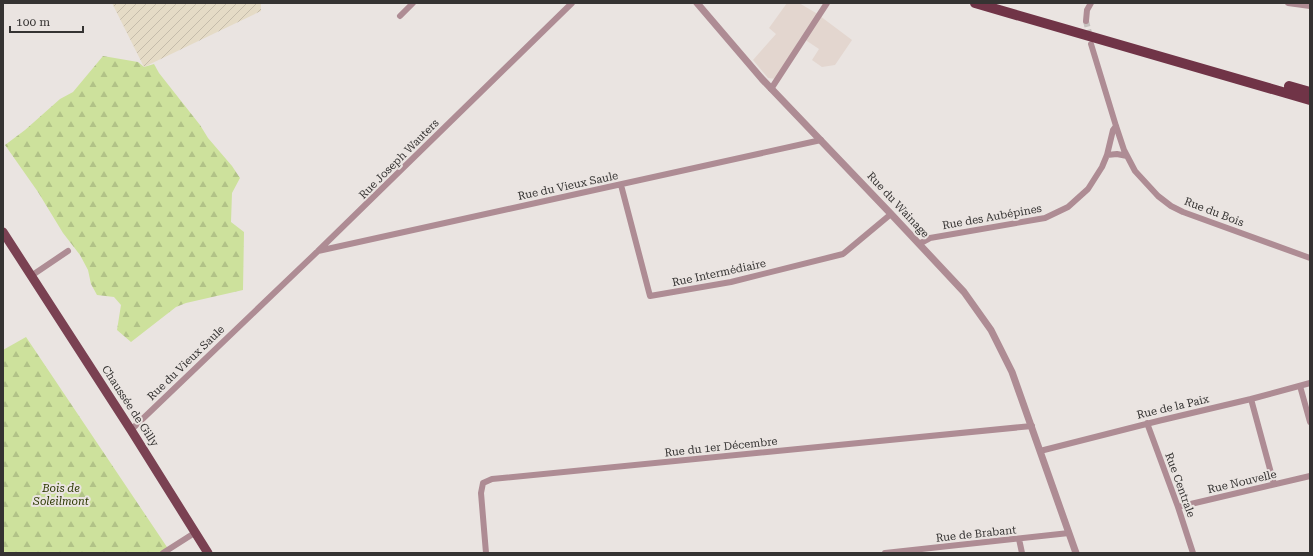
<svg xmlns="http://www.w3.org/2000/svg" width="1313" height="556" viewBox="0 0 1313 556" font-family="'Roboto Serif',serif">
  <style>
    .built { fill: #e3d6cf }
    .industrial { fill: url(#industrial-furrows) }
    .forest { fill: url(#forest-firs) }
    .lines { fill: none; stroke-linecap: round; stroke-linejoin: round }
    .minor-tunnel { stroke: #c6c1be; stroke-width: 6; stroke-dasharray: 6 3; stroke-linecap: butt }
    .minor { stroke: #ae8c94; stroke-width: 6 }
    .tertiary { stroke: #ae8c94; stroke-width: 7 }
    .primary { stroke: #7a4152; stroke-width: 9 }
    .trunk { stroke: #703447; stroke-width: 10 }
    .labels { text-anchor: middle; dominant-baseline: central; stroke-width: 4; stroke-linejoin: round; paint-order: stroke }
    .street-label { font-size: 11px; fill: #353332; stroke: #eae4e1 }
    .park-label { font-size: 11px; font-style: italic; fill: #2d3903; stroke: #eae4e1 }
  </style>
  <defs>
    <pattern id="industrial-furrows" width="10" height="10" patternUnits="userSpaceOnUse"><rect width="10" height="10" fill="#e5dbc6"/><path d="M-1 1l2-2M0 10L10 0M9 11l2-2" fill="none" stroke="#c5bcab"/></pattern>
    <pattern id="forest-firs" width="22" height="20" patternUnits="userSpaceOnUse"><rect width="22" height="20" fill="#cde19c"/><path d="M5 1l3.5 6h-7zM16 11l3.5 6h-7z" fill="#b1c287"/></pattern>
  </defs>
  <rect width="100%" height="100%" fill="#eae4e1"/>
  <path class="built" d="M 787,3 L 799,3 L 816,13 L 852,40 L 835,65 L 822,67 L 812,60 L 819,49 L 801,37 L 776,79 L 768,78 L 753,60 L 776,34 L 769,28 Z"/>
  <path class="industrial" d="M 112,3 L 261,3 L 261,11 L 144,67 Z"/>
  <path class="forest" d="M 103,56 L 138,62 L 144,67 L 154,64 L 159,73 L 200,125 L 208,138 L 232,166 L 240,178 L 232,193 L 231,222 L 244,232 L 243,290 L 186,303 L 176,307 L 131,342 L 117,330 L 121,305 L 114,297 L 97,295 L 91,284 L 88,270 L 80,255 L 63,233 L 38,192 L 5,145 L 25,130 L 60,99 L 73,92 Z
    M 26,337 L 171,553 L 3,553 L 3,350 Z"/>
  <g class="lines">
    <path class="minor-tunnel" d="M 1086,21 L 1090,37"/>
    <path class="minor" d="M 1288,3 L 1310,6
      M 400,16 L 413,3
      M 1086,21 L 1087,10 L 1091,3
      M 1091,44 L 1116,126 L 1124,150 L 1135,171 L 1158,196 L 1171,206 L 1183,212 L 1310,258
      M 771,89 L 827,3
      M 1107,155 L 1117,154 L 1127,156
      M 621,185 L 650,296 L 731,282 L 843,254 L 891,214
      M 919,244 L 930,238 L 1045,218 L 1068,207 L 1088,189 L 1102,167 L 1107,155 L 1113,130 L 1116,126
      M 318,251 L 821,140
      M 31,276 L 68,251
      M 1300,386 L 1310,422
      M 1251,399 L 1274,484
      M 1147,423 L 1178,507 L 1193,553
      M 131,430 L 318,251 L 572,3
      M 1040,451 L 1158,421 L 1251,399 L 1310,383
      M 1178,507 L 1310,476
      M 1019,539 L 1022,553
      M 163,553 L 196,532
      M 486,553 L 481,493 L 483,483 L 492,479 L 1032,426
      M 885,553 L 1069,533"/>
    <path class="tertiary" d="M 697,3 L 762,79 L 891,214 L 964,292 L 991,330 L 1012,372 L 1076,553"/>
    <path class="primary" d="M 3,232 L 131,430 L 208,553"/>
    <path class="trunk" d="M 975,3 L 1310,100
      M 1289,86 L 1310,92"/>
  </g>
  <g class="labels">
    <g class="street-label">
      <text transform="translate(399 159) rotate(-45)">Rue Joseph Wauters</text>
      <text transform="translate(568 186) rotate(-12)">Rue du Vieux Saule</text>
      <text transform="translate(898 205) rotate(47)">Rue du Wainage</text>
      <text transform="translate(1214 212) rotate(21)">Rue du Bois</text>
      <text transform="translate(992 217) rotate(-10)">Rue des Aubépines</text>
      <text transform="translate(719 273) rotate(-12)">Rue Intermédiaire</text>
      <text transform="translate(186 363) rotate(-44)">Rue du Vieux Saule</text>
      <text transform="translate(130 406) rotate(57)">Chaussée de Gilly</text>
      <text transform="translate(1173 407) rotate(-13)">Rue de la Paix</text>
      <text transform="translate(721 447) rotate(-6)">Rue du 1er Décembre</text>
      <text transform="translate(1242 482) rotate(-13)">Rue Nouvelle</text>
      <text transform="translate(1180 485) rotate(70)">Rue Centrale</text>
      <text transform="translate(976 534) rotate(-6)">Rue de Brabant</text>
    </g>
    <g class="park-label">
      <text x="61" y="488">Bois de<tspan x="61" dy="13">Soleilmont</tspan></text>
    </g>
  </g>
  <rect width="1313" height="556" fill="none" stroke="#353332" stroke-width="8"/>
  <path d="M10 26v6h73v-6" fill="none" stroke="#353332" stroke-width="2"/>
  <text x="16" y="26" font-size="12" fill="#353332" stroke="#eae4e1" stroke-width="3" paint-order="stroke">100 m</text>
</svg>
